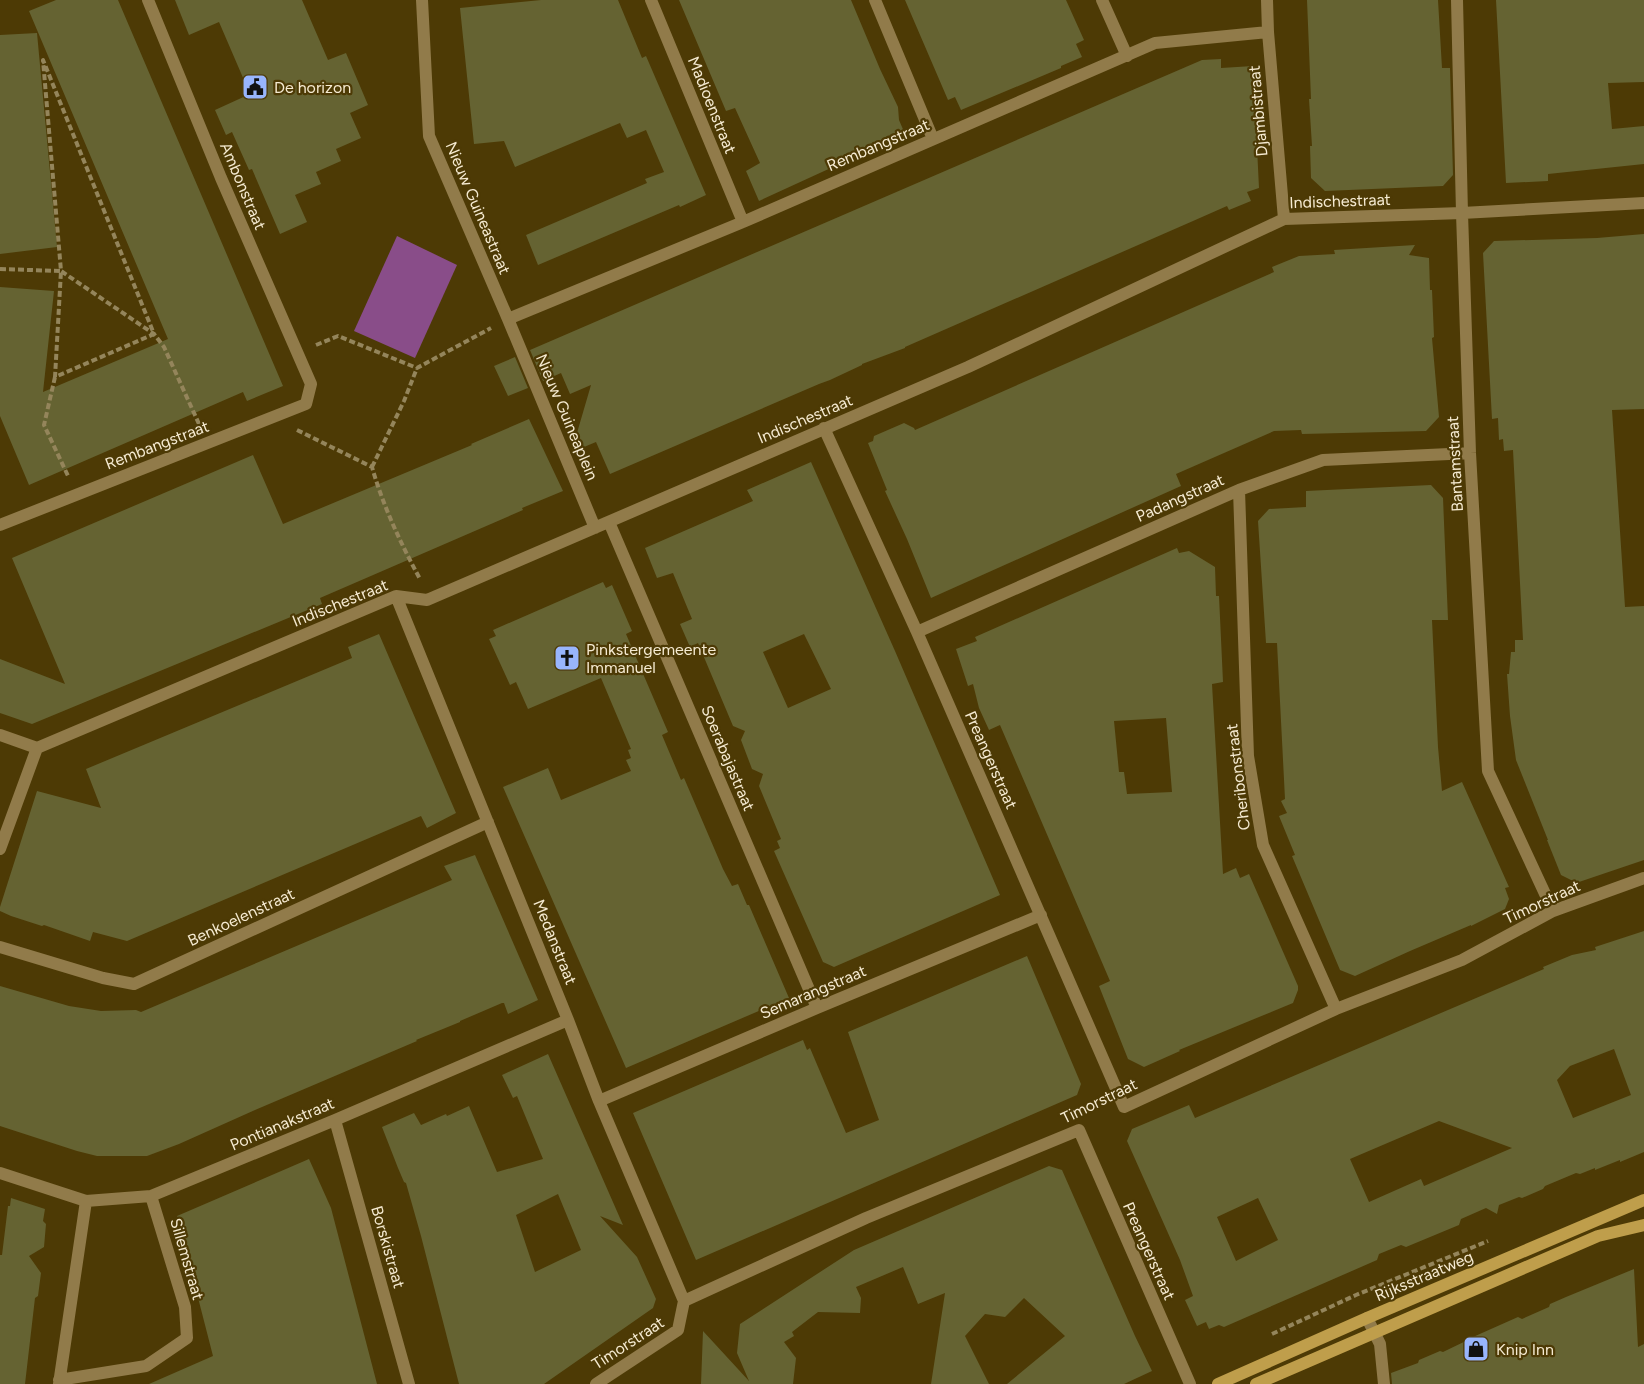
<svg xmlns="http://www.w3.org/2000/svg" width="1644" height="1384" viewBox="0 0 1644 1384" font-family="Figtree,sans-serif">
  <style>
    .green { fill: #894d89 }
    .building { fill: #656332; fill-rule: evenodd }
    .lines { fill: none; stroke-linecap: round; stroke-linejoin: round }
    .path { stroke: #94855b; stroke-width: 4; stroke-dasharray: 6 3; stroke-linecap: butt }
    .street { stroke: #917b4a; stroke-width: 12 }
    .secondary { stroke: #bf9e4b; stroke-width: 12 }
    .labels { text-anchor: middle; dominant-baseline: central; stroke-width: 4.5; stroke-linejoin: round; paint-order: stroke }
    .poi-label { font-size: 16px; fill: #f6ebd2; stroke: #4d3a05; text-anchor: start }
    .street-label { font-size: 16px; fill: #f6ebd2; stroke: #4d3a05 }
  </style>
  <rect width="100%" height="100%" fill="#4d3a05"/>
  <path class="green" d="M 397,236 L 457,265 L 415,358 L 354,331 Z"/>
  <path class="building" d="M 56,0 L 118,0 L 283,386 L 247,401 L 243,392 L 29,485 L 0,416 L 0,287 L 54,291 L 43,392 L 168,339 L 29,11 Z
    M 175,0 L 302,0 L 328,60 L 346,53 L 368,105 L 350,113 L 361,138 L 336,149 L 341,161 L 316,172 L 321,184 L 295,195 L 307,222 L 280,234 L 252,169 L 249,170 L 232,132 L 226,135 L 215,110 L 250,94 L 219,22 L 189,35 Z
    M 541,0 L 618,0 L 642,58 L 646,56 L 706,195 L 680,207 L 679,205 L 538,265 L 526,235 L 647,183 L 645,179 L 664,172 L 646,130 L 627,138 L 620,123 L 515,167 L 504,141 L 474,144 L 460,8 Z
    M 679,0 L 851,0 L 880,69 L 898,107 L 899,120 L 905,134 L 759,201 L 746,171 L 760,163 L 735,108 L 726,111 Z
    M 905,0 L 1066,0 L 1084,40 L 1076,44 L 1082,57 L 1061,66 L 1061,68 L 961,110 L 955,97 L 948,100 Z
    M 1307,0 L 1438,0 L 1442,68 L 1450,68 L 1453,175 L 1443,186 L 1325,191 L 1311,178 L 1310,146 L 1312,146 L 1309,99 L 1311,99 Z
    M 1496,0 L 1644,0 L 1644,82 L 1608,83 L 1612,129 L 1644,126 L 1644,164 L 1548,174 L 1548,181 L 1506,183 Z
    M 37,33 L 57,247 L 0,254 L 0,35 Z
    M 1221,59 L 1221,68 L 1253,66 L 1259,188 L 1247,192 L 1251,201 L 1229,210 L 1227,206 L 1193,221 L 905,347 L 905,348 L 862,364 L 862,365 L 830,380 L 819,384 L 610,474 L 596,442 L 572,452 L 572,450 L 591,385 L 570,394 L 561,373 L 543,381 L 530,350 L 1202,60 Z
    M 1644,234 L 1644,409 L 1612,410 L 1625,607 L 1644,606 L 1644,860 L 1579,882 L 1575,882 L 1561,875 L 1547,840 L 1548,840 L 1516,760 L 1510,716 L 1507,674 L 1509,674 L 1511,652 L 1515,652 L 1515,640 L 1523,640 L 1513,450 L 1504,451 L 1503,439 L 1499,440 L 1498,418 L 1492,419 L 1483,253 L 1494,241 L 1597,238 Z
    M 1415,245 L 1409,255 L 1429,258 L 1430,290 L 1432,290 L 1434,337 L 1432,338 L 1439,417 L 1426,431 L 1302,434 L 1301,430 L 1274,431 L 1176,474 L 1181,486 L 931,598 L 907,539 L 885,491 L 887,490 L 868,443 L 873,441 L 874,436 L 904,423 L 914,428 L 915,430 L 1274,272 L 1272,267 L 1299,256 L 1335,254 L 1334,250 Z
    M 515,357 L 528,388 L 508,396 L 494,366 Z
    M 529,419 L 563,491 L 522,508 L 523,510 L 320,598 L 322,604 L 32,724 L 0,713 L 0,659 L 65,684 L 12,558 L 253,455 L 283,524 L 472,445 L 471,444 Z
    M 811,462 L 895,651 L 1000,895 L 834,967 L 823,962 L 774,851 L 780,848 L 777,841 L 781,839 L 759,786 L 763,774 L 752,769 L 741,740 L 745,731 L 733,726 L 698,643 L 690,647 L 680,624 L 692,619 L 673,573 L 657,578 L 645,548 L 753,501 L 747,490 ZM 804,634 L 831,689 L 788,708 L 763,652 Z
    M 1431,485 L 1443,498 L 1448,620 L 1432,620 L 1438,747 L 1442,791 L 1462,782 L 1509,887 L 1505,888 L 1509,899 L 1505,909 L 1471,926 L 1471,925 L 1410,951 L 1355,976 L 1340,970 L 1292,856 L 1295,855 L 1279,816 L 1287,813 L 1281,801 L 1285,799 L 1277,643 L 1266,643 L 1258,521 L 1269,509 L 1306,507 L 1306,491 Z
    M 1177,548 L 1179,553 L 1189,551 L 1215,567 L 1216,596 L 1219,596 L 1223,682 L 1212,684 L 1223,874 L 1236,868 L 1240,878 L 1249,874 L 1298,986 L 1298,990 L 1293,1003 L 1179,1050 L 1180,1051 L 1144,1067 L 1128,1059 L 1099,986 L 1110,981 L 1000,725 L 989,730 L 979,708 L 973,684 L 968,686 L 956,649 L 977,641 L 975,637 ZM 1166,718 L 1172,792 L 1127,794 L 1124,772 L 1119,772 L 1114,721 Z
    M 603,582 L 606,588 L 612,585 L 632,631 L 626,634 L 668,732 L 662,735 L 681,780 L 684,778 L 723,869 L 732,886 L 738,884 L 747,905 L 749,905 L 789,998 L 626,1068 L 503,787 L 548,768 L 561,800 L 631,771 L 626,760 L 631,758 L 628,750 L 631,749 L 601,678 L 528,709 L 516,682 L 510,685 L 489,639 L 496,636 L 493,630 Z
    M 379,634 L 456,813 L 427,828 L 421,816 L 127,941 L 93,932 L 90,941 L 44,925 L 42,926 L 11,916 L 0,911 L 0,907 L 37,791 L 101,808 L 86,769 L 352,658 L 348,647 Z
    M 475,855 L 538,1000 L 508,1014 L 504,1003 L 502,1003 L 460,1021 L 460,1022 L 416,1040 L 417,1041 L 255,1110 L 179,1144 L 147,1156 L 97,1156 L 77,1151 L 0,1126 L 0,986 L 69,1006 L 101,1011 L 136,1010 L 141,1012 L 452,880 L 444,866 Z
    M 1644,931 L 1644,1152 L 1620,1162 L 1620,1160 L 1595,1170 L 1595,1168 L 1580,1174 L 1576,1173 L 1545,1186 L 1543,1189 L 1522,1198 L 1519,1197 L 1499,1205 L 1497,1214 L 1486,1208 L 1461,1219 L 1459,1225 L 1406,1247 L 1401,1245 L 1379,1254 L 1377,1260 L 1224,1327 L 1219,1325 L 1209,1329 L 1206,1322 L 1197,1326 L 1185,1300 L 1193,1296 L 1180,1260 L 1127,1141 L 1132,1129 L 1189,1105 L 1195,1118 L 1544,969 L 1543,967 L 1572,955 L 1596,950 L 1595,947 ZM 1614,1049 L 1631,1095 L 1573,1118 L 1557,1080 L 1570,1066 ZM 1439,1121 L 1512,1148 L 1424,1186 L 1421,1179 L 1369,1202 L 1350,1159 ZM 1258,1198 L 1278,1240 L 1236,1261 L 1217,1217 Z
    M 1027,956 L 1081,1084 L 1077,1095 L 696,1260 L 633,1113 L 803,1040 L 807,1050 L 810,1048 L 846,1133 L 879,1120 L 848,1032 Z
    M 548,1054 L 623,1225 L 600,1216 L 637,1257 L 656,1299 L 653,1308 L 544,1384 L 459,1384 L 421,1236 L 406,1183 L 404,1182 L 398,1168 L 382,1127 L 414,1113 L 421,1125 L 446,1114 L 447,1116 L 469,1106 L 497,1172 L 543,1159 L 517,1096 L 513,1098 L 502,1075 ZM 558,1194 L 581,1250 L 535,1272 L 516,1215 Z
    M 309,1159 L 331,1208 L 377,1384 L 149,1384 L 213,1356 L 177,1216 Z
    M 1049,1166 L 1062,1170 L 1135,1336 L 1152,1371 L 1124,1384 L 1007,1384 L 1065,1336 L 1024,1298 L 1005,1317 L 985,1314 L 965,1336 L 989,1384 L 931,1384 L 945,1293 L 918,1304 L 903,1267 L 856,1287 L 861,1298 L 860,1313 L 818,1312 L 792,1332 L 794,1336 L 784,1342 L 796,1358 L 793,1384 L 701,1384 L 703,1331 L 749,1381 L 737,1353 L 740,1324 L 854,1250 Z
    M 11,1198 L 45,1209 L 43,1221 L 46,1224 L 44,1247 L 29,1256 L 41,1273 L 38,1296 L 35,1298 L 25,1384 L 0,1384 L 0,1255 L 2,1255 L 8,1206 L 10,1206 Z
    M 1634,1269 L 1638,1347 L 1644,1344 L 1644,1384 L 1392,1384 L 1391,1373 L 1418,1363 L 1419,1360 L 1440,1351 L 1443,1352 L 1472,1338 L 1473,1337 L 1518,1317 L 1522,1319 L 1549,1307 L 1550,1304 L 1566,1297 Z"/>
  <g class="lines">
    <path class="path" d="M 0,269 L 61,271 L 55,377 L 154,334 L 43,60 L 61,271 L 154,334 L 164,347 L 199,424
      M 316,345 L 338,336 L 417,368 L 491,328
      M 55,377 L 44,425 L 69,478
      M 297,430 L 372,467 C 383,506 401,544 420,579
      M 372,467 L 404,401 L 417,368
      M 1272,1334 L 1356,1295 L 1488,1241"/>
    <path class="street" d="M 422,0 L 429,136 L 508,319 L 595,528
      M 651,0 L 743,222
      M 875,0 L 933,139
      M 1102,0 L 1127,56
      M 1267,0 L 1268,32 L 1284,219
      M 1457,0 L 1462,213 L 1470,453 L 1488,771 L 1553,911
      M 508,319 L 743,222 L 1155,43 L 1268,32
      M 824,428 L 917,632 L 1124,1107 L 1336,1009 L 1462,960 L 1553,911 L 1644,878
      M 1239,490 L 1248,756 L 1263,845 L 1336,1009
      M 609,522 L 817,1008
      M 0,525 L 306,404 L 311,384 L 221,178 L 148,0
      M 396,596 L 568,1020 L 599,1101 L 684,1301
      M 917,632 L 1239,490 L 1323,460 L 1470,453
      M 0,735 L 37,748 L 396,596 L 427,600 L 968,367 L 1284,219 L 1462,213 L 1644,203
      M 0,849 L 37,748
      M 0,947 L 103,978 L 134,984 L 488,822
      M 599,1101 L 817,1008 L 1041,915
      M 335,1120 L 409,1384
      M 0,1173 L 86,1201 L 151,1196 L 335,1120 L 568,1020
      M 1367,1318 L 1380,1344 L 1384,1384
      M 59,1380 L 146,1366 L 187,1338 L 185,1307 L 151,1196
      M 59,1384 L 86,1201
      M 596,1384 L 678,1330 L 684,1301 L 866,1218 L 1079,1130 L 1190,1384"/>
    <path class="secondary" d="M 1218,1384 L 1367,1318 L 1644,1200
      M 1256,1384 L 1598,1236 L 1644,1225"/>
  </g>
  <defs>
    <g id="civic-square" transform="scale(1.35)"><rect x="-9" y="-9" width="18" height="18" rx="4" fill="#98b5fd" stroke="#4d3a05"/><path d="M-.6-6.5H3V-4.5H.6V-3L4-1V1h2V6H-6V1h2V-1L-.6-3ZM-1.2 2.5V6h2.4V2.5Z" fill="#111"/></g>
    <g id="church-square" transform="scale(1.35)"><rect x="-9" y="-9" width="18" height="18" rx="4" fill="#98b5fd" stroke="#4d3a05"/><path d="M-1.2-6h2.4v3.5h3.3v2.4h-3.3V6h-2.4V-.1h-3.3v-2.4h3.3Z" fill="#111"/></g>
    <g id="shop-square" transform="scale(1.35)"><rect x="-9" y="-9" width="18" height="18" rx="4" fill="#98b5fd" stroke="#4d3a05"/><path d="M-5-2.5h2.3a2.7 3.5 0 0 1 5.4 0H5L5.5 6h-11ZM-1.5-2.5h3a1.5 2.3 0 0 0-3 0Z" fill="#111"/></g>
  </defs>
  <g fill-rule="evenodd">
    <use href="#civic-square" x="255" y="87"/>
    <use href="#church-square" x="567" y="658"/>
    <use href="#shop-square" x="1476" y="1349"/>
  </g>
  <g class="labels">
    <g class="poi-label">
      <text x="274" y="87">De horizon</text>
      <text x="586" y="649">Pinkstergemeente<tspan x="586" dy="18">Immanuel</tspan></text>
      <text x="1496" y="1349">Knip Inn</text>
    </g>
    <g class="street-label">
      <text transform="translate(712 105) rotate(68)">Madioenstraat</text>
      <text transform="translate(1258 111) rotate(-95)">Djambistraat</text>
      <text transform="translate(878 145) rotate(-23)">Rembangstraat</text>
      <text transform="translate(243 186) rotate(67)">Ambonstraat</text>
      <text transform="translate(1340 201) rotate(-2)">Indischestraat</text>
      <text transform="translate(478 208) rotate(67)">Nieuw Guineastraat</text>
      <text transform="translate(567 417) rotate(67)">Nieuw Guineaplein</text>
      <text transform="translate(805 419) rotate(-23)">Indischestraat</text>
      <text transform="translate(157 445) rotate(-21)">Rembangstraat</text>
      <text transform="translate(1455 464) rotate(-93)">Bantamstraat</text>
      <text transform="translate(1180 498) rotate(-24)">Padangstraat</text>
      <text transform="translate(340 603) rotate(-22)">Indischestraat</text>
      <text transform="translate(728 758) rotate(67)">Soerabajastraat</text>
      <text transform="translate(991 760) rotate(66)">Preangerstraat</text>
      <text transform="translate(1238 777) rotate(-97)">Cheribonstraat</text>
      <text transform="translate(1542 902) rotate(-25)">Timorstraat</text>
      <text transform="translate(241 917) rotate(-25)">Benkoelenstraat</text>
      <text transform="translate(555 942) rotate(68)">Medanstraat</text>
      <text transform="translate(813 992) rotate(-23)">Semarangstraat</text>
      <text transform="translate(1099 1101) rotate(-26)">Timorstraat</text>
      <text transform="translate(282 1124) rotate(-23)">Pontianakstraat</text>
      <text transform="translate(388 1247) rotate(74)">Borskistraat</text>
      <text transform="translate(1149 1251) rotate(66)">Preangerstraat</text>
      <text transform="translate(187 1259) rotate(74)">Sillemstraat</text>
      <text transform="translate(1424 1276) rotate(-23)">Rijksstraatweg</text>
      <text transform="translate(628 1343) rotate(-33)">Timorstraat</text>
    </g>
  </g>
</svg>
